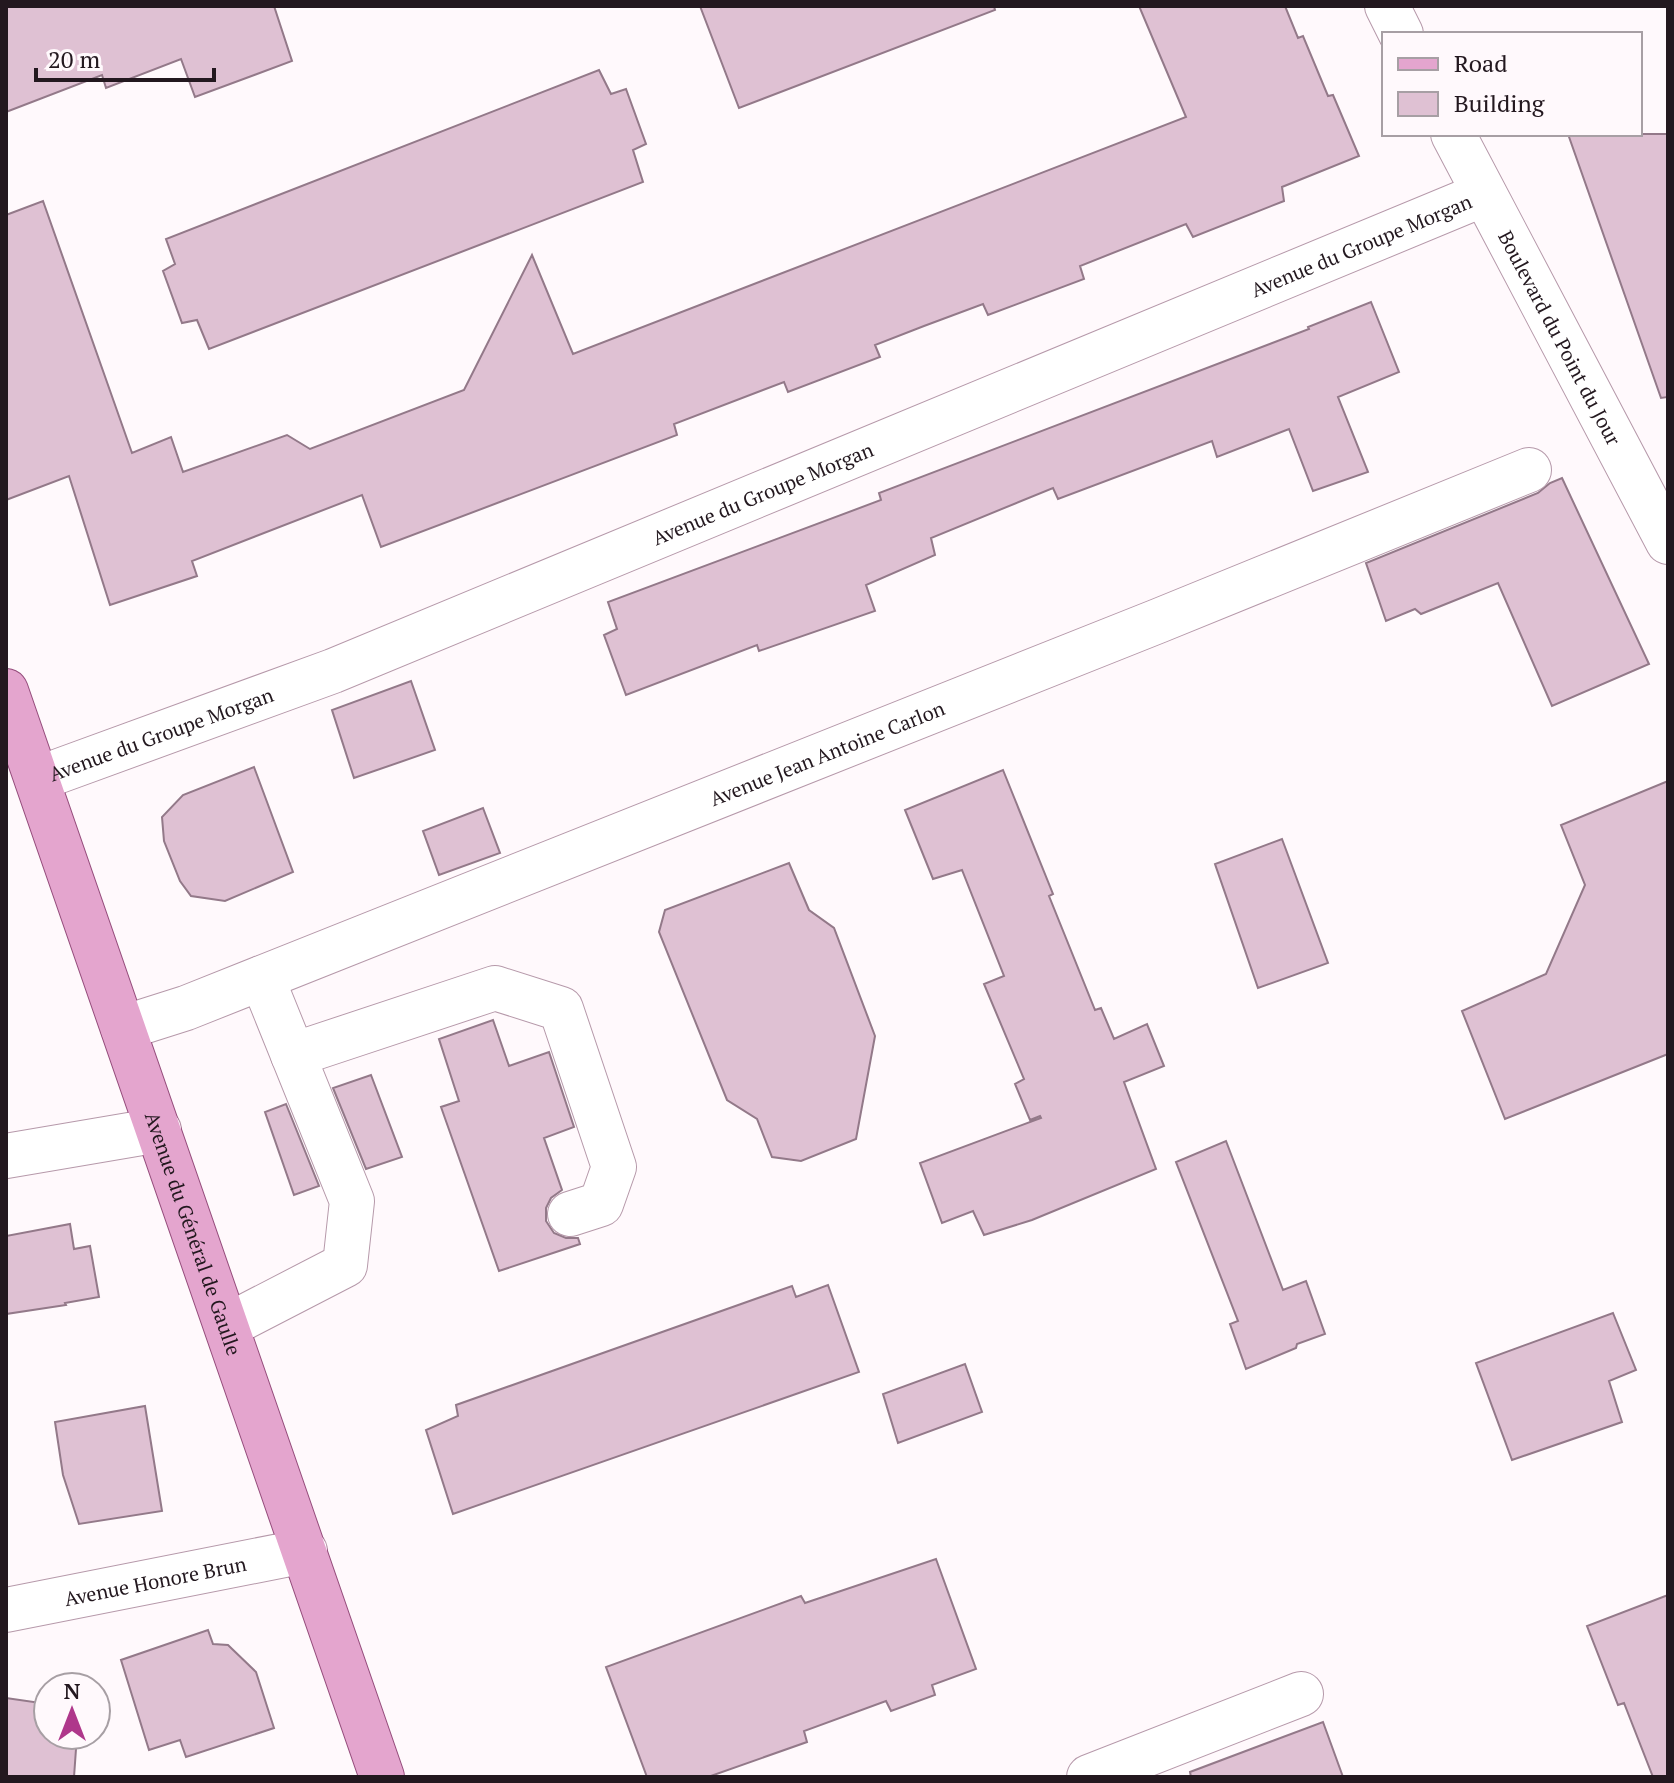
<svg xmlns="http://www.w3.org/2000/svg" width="1674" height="1783" viewBox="0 0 1674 1783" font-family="'PT Serif',serif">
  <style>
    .building { fill: #dfc1d3; stroke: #937989; stroke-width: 2 }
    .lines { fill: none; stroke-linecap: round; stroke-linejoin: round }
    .minor-casing { stroke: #b699aa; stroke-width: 46 }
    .major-casing { stroke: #954d7c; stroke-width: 46 }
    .minor { stroke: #fff; stroke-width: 44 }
    .major { stroke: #e4a5ce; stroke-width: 44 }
    .labels { text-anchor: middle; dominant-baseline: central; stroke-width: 6; stroke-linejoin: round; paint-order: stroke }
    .street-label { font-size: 20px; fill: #23181f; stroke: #fff9fc }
  </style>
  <rect width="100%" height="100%" fill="#fff9fc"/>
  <path class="building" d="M 6,6 L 274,6 L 292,61 L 195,97 L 181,59 L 106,88 L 102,75 L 6,112 Z
    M 700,6 L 994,6 L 995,10 L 739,108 Z
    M 1139,6 L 1285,6 L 1298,38 L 1303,36 L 1328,96 L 1333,95 L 1359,156 L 1282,187 L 1284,201 L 1193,237 L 1186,224 L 1080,266 L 1084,279 L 988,315 L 983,304 L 924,326 L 875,345 L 880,357 L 788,392 L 784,382 L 674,424 L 677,435 L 381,547 L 362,495 L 192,561 L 197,576 L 110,605 L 69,476 L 6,500 L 6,215 L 43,201 L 132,453 L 171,437 L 183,472 L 287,435 L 310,449 L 464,390 L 532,255 L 573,354 L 1186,117 Z
    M 599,70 L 611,94 L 626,89 L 646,144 L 633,150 L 643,182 L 209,349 L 197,320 L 182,323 L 163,271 L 175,264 L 166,239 Z
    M 1568,134 L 1668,134 L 1668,397 L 1661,398 Z
    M 1371,302 L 1399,372 L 1338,397 L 1368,472 L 1313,491 L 1289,429 L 1217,457 L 1212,441 L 1058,499 L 1053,488 L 931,538 L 935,555 L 866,585 L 875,611 L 759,651 L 757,645 L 626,695 L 604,635 L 617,629 L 608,602 L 881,500 L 879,493 L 1309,329 L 1308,327 Z
    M 1562,478 L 1649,664 L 1552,706 L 1498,583 L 1421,614 L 1415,609 L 1386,621 L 1366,563 L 1538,493 L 1550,483 Z
    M 411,681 L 435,750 L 354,778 L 332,710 Z
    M 254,767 L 293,872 L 225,901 L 191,896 L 180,881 L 164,841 L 162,817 L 183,795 Z
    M 1003,770 L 1053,894 L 1049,896 L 1095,1010 L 1101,1008 L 1114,1039 L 1147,1024 L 1164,1066 L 1124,1082 L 1156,1169 L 1032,1220 L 984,1235 L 973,1211 L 942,1223 L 920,1163 L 1041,1118 L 1040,1116 L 1030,1120 L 1015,1084 L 1024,1079 L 984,984 L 1004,976 L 962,870 L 933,879 L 905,810 Z
    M 1668,781 L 1668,1054 L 1505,1119 L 1462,1011 L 1546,974 L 1585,885 L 1561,825 Z
    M 483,808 L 500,853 L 439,875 L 423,831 Z
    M 1282,839 L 1328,963 L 1258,988 L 1215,864 Z
    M 789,863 L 809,910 L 834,928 L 875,1036 L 856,1139 L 801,1161 L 772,1157 L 757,1119 L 727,1100 L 659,932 L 665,910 Z
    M 493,1020 L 509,1066 L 549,1052 L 574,1127 L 544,1138 L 562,1190 L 551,1198 L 546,1208 L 546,1221 L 554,1233 L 566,1238 L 578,1238 L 580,1244 L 499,1271 L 441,1107 L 459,1101 L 439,1039 Z
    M 371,1075 L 402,1157 L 366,1169 L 333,1088 Z
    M 286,1104 L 319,1186 L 294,1195 L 265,1112 Z
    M 1226,1141 L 1283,1290 L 1306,1281 L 1325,1334 L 1297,1344 L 1296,1348 L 1246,1369 L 1230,1324 L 1238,1321 L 1176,1162 Z
    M 70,1224 L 74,1249 L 90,1246 L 99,1297 L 65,1303 L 66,1305 L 6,1314 L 6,1236 Z
    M 828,1285 L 859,1372 L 453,1514 L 426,1430 L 458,1416 L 456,1405 L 792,1286 L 796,1297 Z
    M 1613,1313 L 1636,1370 L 1609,1381 L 1622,1422 L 1512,1460 L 1476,1363 Z
    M 965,1364 L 982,1412 L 898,1443 L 883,1394 Z
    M 145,1406 L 162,1511 L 79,1524 L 63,1475 L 55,1422 Z
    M 936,1559 L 976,1669 L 932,1685 L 935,1695 L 891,1711 L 886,1701 L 804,1731 L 807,1742 L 708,1777 L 647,1777 L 606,1667 L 801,1596 L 805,1603 Z
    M 1668,1595 L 1668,1777 L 1653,1777 L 1624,1703 L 1618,1705 L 1587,1626 Z
    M 208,1630 L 213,1644 L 228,1645 L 256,1672 L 274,1728 L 186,1757 L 180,1740 L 149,1750 L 121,1660 Z
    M 6,1698 L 48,1704 L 48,1735 L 77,1735 L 74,1777 L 6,1777 Z
    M 1323,1722 L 1343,1777 L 1191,1777 L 1190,1772 Z"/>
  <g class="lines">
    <g class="minor-casing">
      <g id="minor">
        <path d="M 1387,6 L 1401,34"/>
        <path id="s1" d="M 1453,134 L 1668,542"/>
        <path id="s2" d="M 37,779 L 333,671 L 1484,194"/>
        <path id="s3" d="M 123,1028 L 186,1008 L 1158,621 L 1529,470"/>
        <path d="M 293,1055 L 495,988 L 561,1009 L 614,1167 L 601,1204 L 570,1214"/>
        <path d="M 6,1156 L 159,1130"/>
        <path d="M 227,1326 L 345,1265 L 352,1201 L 262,978"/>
        <path id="s4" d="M 6,1610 L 305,1551"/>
        <path d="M 1089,1777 L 1301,1694"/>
      </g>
    </g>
    <g class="major-casing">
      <g id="major">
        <path id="s5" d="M 6,691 L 382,1777"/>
      </g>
    </g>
    <use href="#minor" class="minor"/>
    <use href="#major" class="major"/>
  </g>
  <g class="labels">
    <g class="street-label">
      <text stroke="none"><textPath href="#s2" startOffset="1428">Avenue du Groupe Morgan</textPath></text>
      <text stroke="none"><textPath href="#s1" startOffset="230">Boulevard du Point du Jour</textPath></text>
      <text stroke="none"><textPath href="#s2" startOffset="780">Avenue du Groupe Morgan</textPath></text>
      <text stroke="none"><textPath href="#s2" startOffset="132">Avenue du Groupe Morgan</textPath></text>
      <text stroke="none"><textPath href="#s3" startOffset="756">Avenue Jean Antoine Carlon</textPath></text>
      <text stroke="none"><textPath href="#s5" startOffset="574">Avenue du Général de Gaulle</textPath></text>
      <text stroke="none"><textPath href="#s4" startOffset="152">Avenue Honore Brun</textPath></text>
    </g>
  </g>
  <rect width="1674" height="1783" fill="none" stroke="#23181f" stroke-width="16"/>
  <rect x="1382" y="32" width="260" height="104" fill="#fff9fc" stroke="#a79fa4" stroke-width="2"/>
  <rect x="1398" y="58" width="40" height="12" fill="#e4a5ce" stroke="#a79fa4" stroke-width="2"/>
  <text x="1454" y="72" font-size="24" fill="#23181f">Road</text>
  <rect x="1398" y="92" width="40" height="24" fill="#dfc1d3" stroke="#a79fa4" stroke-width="2"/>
  <text x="1454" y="112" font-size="24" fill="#23181f">Building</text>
  <g transform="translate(72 1711)"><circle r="38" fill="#fff9fc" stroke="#a79fa4" stroke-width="2"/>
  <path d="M0-6L14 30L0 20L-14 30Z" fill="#af378b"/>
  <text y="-12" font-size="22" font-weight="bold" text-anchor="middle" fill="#23181f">N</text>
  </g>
  <path d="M36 68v12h178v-12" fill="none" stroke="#23181f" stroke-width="4"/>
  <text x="48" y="68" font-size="24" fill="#23181f" stroke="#fff9fc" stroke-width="6" paint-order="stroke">20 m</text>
</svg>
